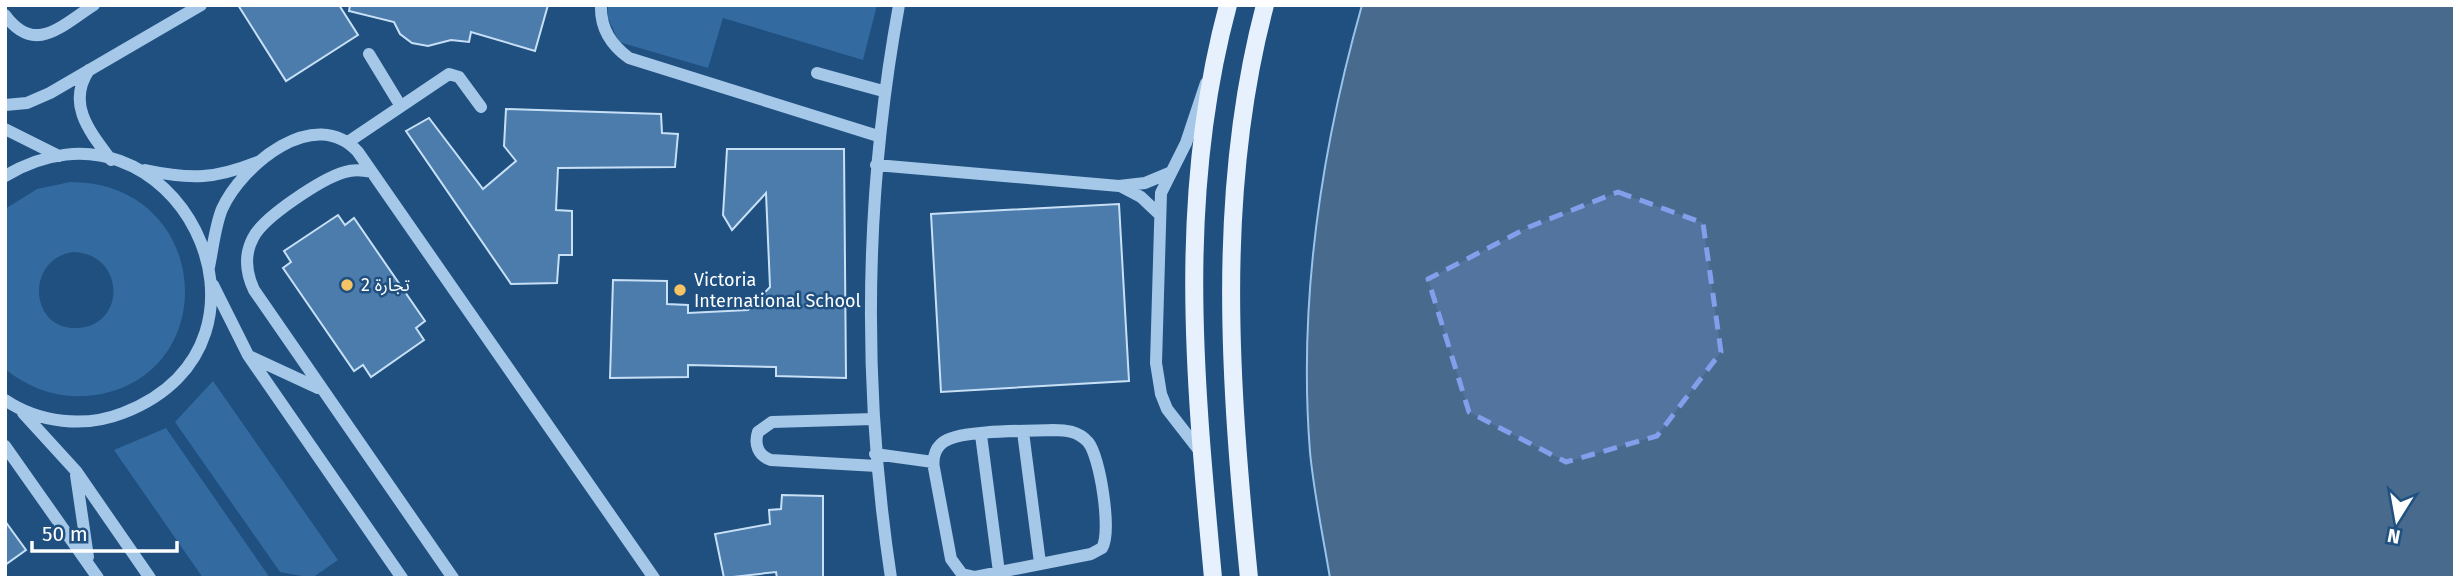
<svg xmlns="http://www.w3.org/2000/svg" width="2460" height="583" viewBox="0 0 2460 583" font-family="'Fira Sans','Noto Sans Arabic',sans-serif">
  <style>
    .green { fill: #336a9f; fill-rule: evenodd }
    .water { fill: #476a8d; stroke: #98c3ea; stroke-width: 2 }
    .building { fill: #4c7cac; stroke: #c8e0f6; stroke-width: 2 }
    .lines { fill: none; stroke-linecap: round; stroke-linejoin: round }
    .minor { stroke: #a5c7e8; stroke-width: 12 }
    .major { stroke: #e7f1fe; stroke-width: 18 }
    .marked { fill: #839eea; fill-opacity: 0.2; stroke: #839eea; stroke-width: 5; stroke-dasharray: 14 9; stroke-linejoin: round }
    .poi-dot { fill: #f6c365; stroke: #1f5080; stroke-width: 2.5 }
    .labels { text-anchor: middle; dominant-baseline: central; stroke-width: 5; stroke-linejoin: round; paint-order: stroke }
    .poi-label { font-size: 18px; fill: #fff; stroke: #1f5080; text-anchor: start }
  </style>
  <rect width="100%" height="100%" fill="#1f5080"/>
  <path class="green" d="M 608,5 L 877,5 L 863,60 L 723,18 L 708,68 L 619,42 L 608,18 Z
    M 70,182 C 212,182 225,375 95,395 C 62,400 31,390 5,369 L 5,209 L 37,189 ZM 73,252 C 125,253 127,325 78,328 C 29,331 25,259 73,252 Z
    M 213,381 L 338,560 L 312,578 L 280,572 L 175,422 Z
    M 166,428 L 270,578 L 203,578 L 114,450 Z"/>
  <path class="water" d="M 1362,5 L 2455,5 L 2455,578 L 1330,578 C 1323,536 1314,494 1310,452 C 1298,301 1321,150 1362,5 Z"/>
  <path class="building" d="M 238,5 L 339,5 L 358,35 L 286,81 Z
    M 350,5 L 548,5 L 535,51 L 471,32 L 469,42 L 451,40 L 428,46 L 412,43 L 400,34 L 394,22 L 349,11 Z
    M 506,109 L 661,114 L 662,133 L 678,134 L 675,167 L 558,168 L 556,210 L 572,211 L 572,255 L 559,255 L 557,283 L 511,284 L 406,131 L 429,118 L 483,189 L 516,161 L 504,146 Z
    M 727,149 L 844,149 L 846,378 L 776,376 L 776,367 L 688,365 L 688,377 L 610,378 L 613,280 L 667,281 L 667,304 L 688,305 L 688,313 L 748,310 L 770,287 L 766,193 L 732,230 L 723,215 Z
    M 1119,204 L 1129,381 L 941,392 L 931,214 Z
    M 338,215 L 345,225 L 354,218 L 425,321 L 416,328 L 424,340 L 371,377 L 363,365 L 354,371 L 283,268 L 291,262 L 284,251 Z
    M 782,495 L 823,496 L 823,578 L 777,578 L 776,572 L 724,578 L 715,534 L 770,524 L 769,510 L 781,509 Z
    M 5,521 L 26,550 L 5,565 Z"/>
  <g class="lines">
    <path class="minor" d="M 601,5 C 600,28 611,45 629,58 L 878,136
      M 5,15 C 35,56 62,25 94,5
      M 369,54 L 400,105
      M 89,70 C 66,104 90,132 111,160
      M 817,73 L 883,91
      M 5,105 L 27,103 L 50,93 L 201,5
      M 5,129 L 59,156
      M 348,142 L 449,74 L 459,77 L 481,107
      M 876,165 L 1119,186 L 1145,183 L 1169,173
      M 145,170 C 192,180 215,179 260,161
      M 372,172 C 363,170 354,169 345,172 C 323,178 263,217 253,238 C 244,255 246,273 254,290 L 453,578
      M 5,176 C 173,76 306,343 123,413 C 85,428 39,423 5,400
      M 1122,187 L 1141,197 L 1159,214
      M 209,267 C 213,248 215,226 222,209 C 242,165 315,104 358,152 L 654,578
      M 213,285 L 248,355 L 402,578
      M 249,356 L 318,388
      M 23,413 L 76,471 L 150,578
      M 873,419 L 772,422 L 758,432 C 754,444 758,456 771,460 L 877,466
      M 1053,430 C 1066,430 1078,431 1088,442 C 1100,456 1112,532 1102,548 L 1091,554 L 975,577 L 962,574 L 951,559 L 934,468 C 932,457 936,445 947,440 C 964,430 1030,431 1053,430 Z
      M 1023,432 L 1040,563
      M 981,435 L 999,572
      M 5,446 L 98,578
      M 875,454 L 933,462
      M 1202,454 L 1167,409 L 1161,394 L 1156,363 L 1161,193 L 1186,143 L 1206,83
      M 76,475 L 88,557
      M 891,578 C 862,386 864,196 899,5"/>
    <path class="major" d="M 1213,578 C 1195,383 1176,198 1228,5
      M 1249,578 C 1230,386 1215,194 1265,5"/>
  </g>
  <path class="marked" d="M 1618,192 L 1703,223 L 1721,352 L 1657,436 L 1566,462 L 1469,412 L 1428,279 L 1529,227 Z"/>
  <g class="poi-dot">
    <circle cx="347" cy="285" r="7"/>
    <circle cx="680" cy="290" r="7"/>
  </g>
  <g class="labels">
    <g class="poi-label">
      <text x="694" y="280">Victoria<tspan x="694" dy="21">International School</tspan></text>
      <text x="361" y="285">تجارة 2</text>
    </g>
  </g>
  <rect width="2460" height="583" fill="none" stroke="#ffffff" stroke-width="14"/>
  <g transform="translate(2397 520) rotate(191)" stroke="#1f5080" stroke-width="5" paint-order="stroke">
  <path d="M0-5L12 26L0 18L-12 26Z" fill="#ffffff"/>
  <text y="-10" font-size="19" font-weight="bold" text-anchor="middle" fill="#ffffff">N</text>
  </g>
  <path d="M32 541v10h145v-10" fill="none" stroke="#ffffff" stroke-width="3.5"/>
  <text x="42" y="541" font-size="21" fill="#ffffff" stroke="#1f5080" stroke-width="5" paint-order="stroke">50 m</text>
</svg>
